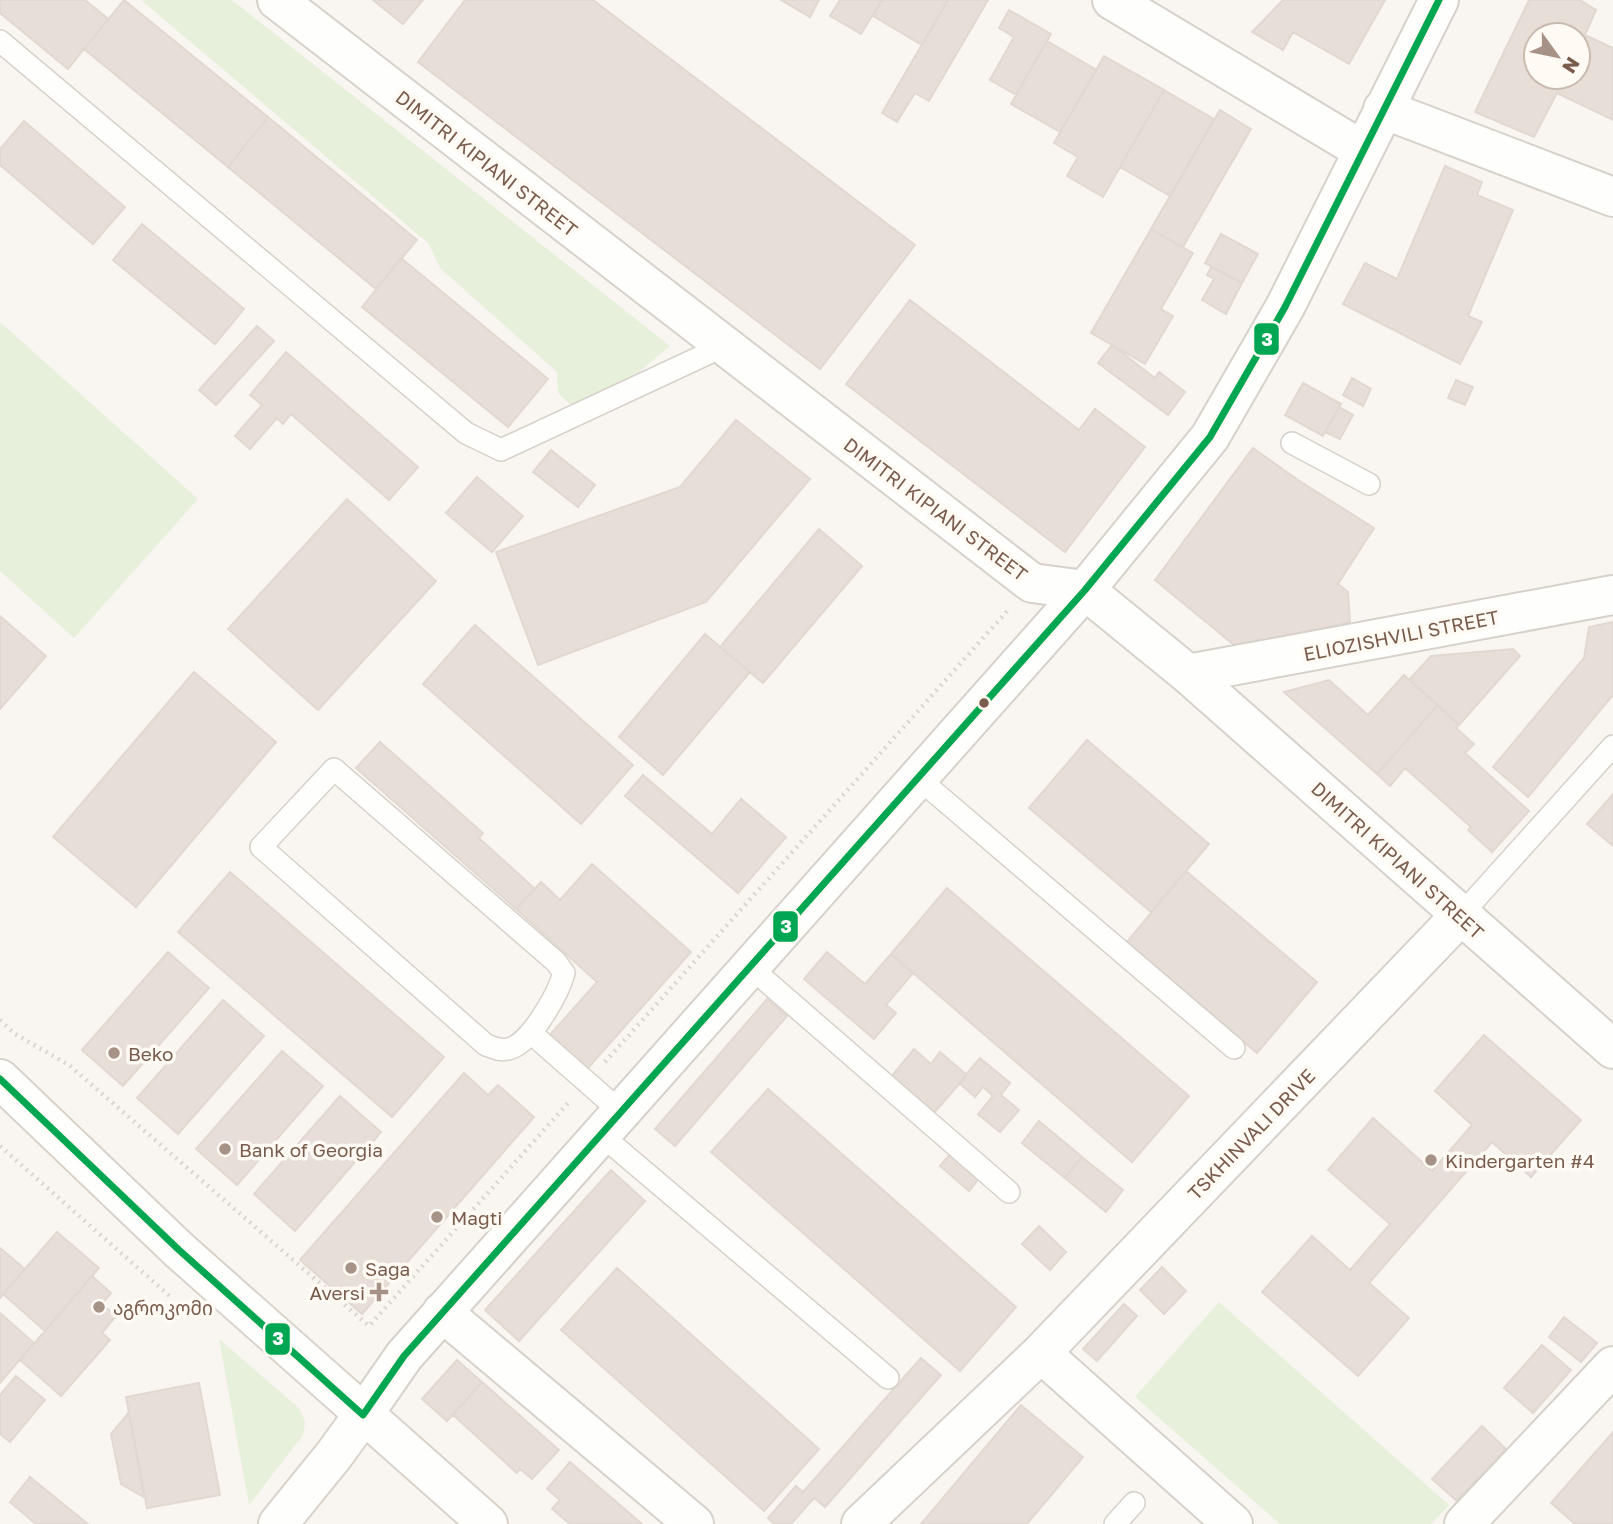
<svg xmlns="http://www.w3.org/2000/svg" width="1613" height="1524" viewBox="0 0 1613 1524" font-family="'Golos Text','Noto Sans Georgian',sans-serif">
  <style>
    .green { fill: #e7f0db }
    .building { fill: #e6ded7; stroke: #e2d8d2; stroke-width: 2; fill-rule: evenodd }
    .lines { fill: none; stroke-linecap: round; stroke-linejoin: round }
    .lane-casing { stroke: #d7d1cb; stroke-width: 24 }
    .street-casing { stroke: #d7d1cb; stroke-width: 42 }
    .secondary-casing { stroke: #d9d2cb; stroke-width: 42 }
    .path { stroke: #dcd5d0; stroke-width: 4.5; stroke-dasharray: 2 5; stroke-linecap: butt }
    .lane { stroke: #fefefd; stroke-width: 21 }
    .street { stroke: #fefefd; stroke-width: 38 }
    .secondary { stroke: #fefefd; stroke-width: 38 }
    .bus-1-casing { stroke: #fffaf3; stroke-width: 12 }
    .bus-1 { stroke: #00a651; stroke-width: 7 }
    .bus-dot { fill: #7a5c4d; stroke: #fffaf3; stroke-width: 2.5 }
    .poi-dot { fill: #a69286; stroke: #fffaf3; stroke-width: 2.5 }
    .labels { text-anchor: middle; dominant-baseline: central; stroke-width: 7; stroke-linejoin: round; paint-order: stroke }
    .street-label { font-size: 19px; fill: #7a5c4d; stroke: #fffaf3 }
    .poi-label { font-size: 19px; fill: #7a5c4d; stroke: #fffaf3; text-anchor: start }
    .line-badge { stroke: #fffaf3; stroke-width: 2.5 }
    .badge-label { font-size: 19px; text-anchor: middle; font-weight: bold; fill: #fff }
  </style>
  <rect width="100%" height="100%" fill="#f9f5f0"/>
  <path class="green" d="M 141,0 L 232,0 L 670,346 L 629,380 L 574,408 L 558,393 L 557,372 L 440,268 L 428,243 Z
    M 0,322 L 198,499 L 74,638 L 0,571 Z
    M 1219,1302 L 1449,1505 L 1431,1524 L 1280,1524 L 1135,1397 Z
    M 219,1339 L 299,1408 L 305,1422 L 303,1435 L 249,1505 Z"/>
  <path class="building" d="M 0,0 L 85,0 L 108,19 L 68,69 L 0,13 Z
    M 124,0 L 268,117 L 228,167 L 84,49 Z
    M 373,0 L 423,0 L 403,24 Z
    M 465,0 L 593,0 L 915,245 L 820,369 L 418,62 Z
    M 781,0 L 819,0 L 810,17 Z
    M 840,0 L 882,0 L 861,34 L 830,16 Z
    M 882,0 L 948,0 L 922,45 L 873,16 Z
    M 948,0 L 988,0 L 929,101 L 915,93 L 897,122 L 882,113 Z
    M 1283,0 L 1385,0 L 1349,64 L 1293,32 L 1283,50 L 1252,32 Z
    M 1529,0 L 1580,0 L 1596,10 L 1585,35 L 1613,48 L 1613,120 L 1557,93 L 1534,137 L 1475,112 ZM 1536,35 L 1578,35 L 1578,77 L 1536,77 Z
    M 1009,10 L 1051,34 L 1016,95 L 990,80 L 1014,37 L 999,28 Z
    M 1047,41 L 1097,70 L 1060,132 L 1011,104 Z
    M 1104,56 L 1164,90 L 1103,197 L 1067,176 L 1078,157 L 1054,143 Z
    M 1164,90 L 1214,119 L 1170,196 L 1120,167 Z
    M 1220,110 L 1251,129 L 1183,247 L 1151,229 Z
    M 268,117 L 417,240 L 376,289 L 228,167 Z
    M 24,121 L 125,207 L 93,244 L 0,165 L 0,149 Z
    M 1445,166 L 1482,182 L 1477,195 L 1513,210 L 1468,316 L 1482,322 L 1460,364 L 1343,304 L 1365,263 L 1397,279 Z
    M 142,224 L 244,309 L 215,344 L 113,260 Z
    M 1151,229 L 1193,253 L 1161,309 L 1173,316 L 1145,364 L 1091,333 Z
    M 1221,234 L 1258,254 L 1242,283 L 1205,263 Z
    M 401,258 L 548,379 L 508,427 L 362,307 Z
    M 1211,267 L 1242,283 L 1226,314 L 1202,300 L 1214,279 L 1207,275 Z
    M 910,300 L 1079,430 L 1095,409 L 1145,447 L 1065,552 L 846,384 Z
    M 257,326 L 274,341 L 216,405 L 199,390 Z
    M 1112,345 L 1155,378 L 1159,372 L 1185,392 L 1168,415 L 1098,363 Z
    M 286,352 L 418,467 L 389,500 L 291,414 L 283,424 L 277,418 L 250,449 L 235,436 L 262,405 L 250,395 Z
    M 1352,378 L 1371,389 L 1363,406 L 1343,395 Z
    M 1456,380 L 1473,387 L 1465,405 L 1448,398 Z
    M 1303,383 L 1341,404 L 1323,436 L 1285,415 Z
    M 1339,407 L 1353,415 L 1340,439 L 1325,432 Z
    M 736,420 L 810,479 L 706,602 L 538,665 L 496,552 L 680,487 Z
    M 1253,448 L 1298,480 L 1374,528 L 1338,584 L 1348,592 L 1350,622 L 1240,650 L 1155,580 Z
    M 551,450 L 595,485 L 578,507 L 533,472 Z
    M 477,477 L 523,516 L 492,552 L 446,513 Z
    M 347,499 L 436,581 L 318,710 L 228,629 Z
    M 819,529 L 862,566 L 763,683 L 720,647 Z
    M 0,616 L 46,656 L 0,709 Z
    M 1613,622 L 1613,695 L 1528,797 L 1493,767 L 1584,658 L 1589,627 Z
    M 475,625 L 633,765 L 581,824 L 423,684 Z
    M 705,634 L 750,672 L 663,775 L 619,737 Z
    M 1513,649 L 1520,656 L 1459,725 L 1409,680 L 1431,656 Z
    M 194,672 L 276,742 L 136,907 L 53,837 Z
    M 1404,675 L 1438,705 L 1377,774 L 1284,692 L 1329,680 L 1368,715 Z
    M 1438,705 L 1459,725 L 1456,728 L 1474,744 L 1465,753 L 1529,811 L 1492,852 L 1468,830 L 1471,827 L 1405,768 L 1390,786 L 1377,774 Z
    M 1087,740 L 1209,844 L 1151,912 L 1029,808 Z
    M 380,742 L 483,833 L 479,838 L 535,889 L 516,909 L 356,768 Z
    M 643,775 L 712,834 L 741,799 L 786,837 L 738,893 L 625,796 Z
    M 1613,794 L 1613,846 L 1587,824 Z
    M 592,864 L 691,952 L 587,1069 L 549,1036 L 597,982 L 516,909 L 541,882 L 560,900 Z
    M 1186,871 L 1317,982 L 1257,1053 L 1127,942 Z
    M 230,872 L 444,1057 L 392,1117 L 178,932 Z
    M 947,888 L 1189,1096 L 1132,1162 L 891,954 Z
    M 168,952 L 209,988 L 123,1086 L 82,1050 Z
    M 827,952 L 865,984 L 891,954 L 913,973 L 886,1005 L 896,1013 L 874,1039 L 804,979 Z
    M 767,999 L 787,1016 L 675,1146 L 655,1129 Z
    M 223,1000 L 264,1036 L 178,1134 L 137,1098 Z
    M 1484,1035 L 1581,1120 L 1531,1177 L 1492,1142 L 1369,1283 L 1409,1318 L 1358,1376 L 1262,1292 L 1312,1236 L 1350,1270 L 1390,1224 L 1328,1170 L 1373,1118 L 1432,1171 L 1472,1125 L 1435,1091 Z
    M 914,1049 L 931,1064 L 940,1052 L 967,1075 L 933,1114 L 891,1077 Z
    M 282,1051 L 323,1086 L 237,1185 L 196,1149 Z
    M 980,1058 L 1010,1083 L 1001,1095 L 1019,1110 L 1000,1132 L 978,1114 L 993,1096 L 983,1087 L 975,1097 L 959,1083 Z
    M 464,1073 L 488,1095 L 498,1085 L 534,1117 L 362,1314 L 300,1260 Z
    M 768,1089 L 1016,1307 L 960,1371 L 711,1152 Z
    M 340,1096 L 381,1132 L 295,1231 L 254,1194 Z
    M 1039,1121 L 1082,1157 L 1065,1178 L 1022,1143 Z
    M 952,1152 L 980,1177 L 969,1191 L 940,1166 Z
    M 1082,1157 L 1123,1190 L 1106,1212 L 1065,1178 Z
    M 611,1170 L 645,1201 L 519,1341 L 485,1310 Z
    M 1039,1226 L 1066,1252 L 1050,1270 L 1022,1244 Z
    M 57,1232 L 99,1268 L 45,1331 L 3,1294 Z
    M 0,1248 L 25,1269 L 0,1298 Z
    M 1162,1267 L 1186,1291 L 1164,1314 L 1140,1290 Z
    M 617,1268 L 819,1449 L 764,1511 L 561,1330 Z
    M 92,1276 L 111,1293 L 102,1304 L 116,1316 L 102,1333 L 110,1340 L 61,1396 L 20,1360 Z
    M 1124,1304 L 1137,1316 L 1097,1361 L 1083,1349 Z
    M 0,1313 L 34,1343 L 0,1383 Z
    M 1564,1317 L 1597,1343 L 1581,1362 L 1549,1337 Z
    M 1542,1345 L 1571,1370 L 1533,1413 L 1504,1388 Z
    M 921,1358 L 941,1375 L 825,1507 L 814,1498 L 791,1524 L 774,1524 L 768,1518 L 796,1486 L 803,1492 Z
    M 457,1360 L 482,1382 L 447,1421 L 422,1399 Z
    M 16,1376 L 45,1400 L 10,1442 L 0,1434 L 0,1395 Z
    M 482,1382 L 559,1450 L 532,1479 L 520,1469 L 517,1473 L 453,1415 Z
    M 199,1383 L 220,1495 L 147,1508 L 126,1397 Z
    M 1021,1405 L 1083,1457 L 1027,1524 L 921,1524 Z
    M 129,1412 L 144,1497 L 121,1484 L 111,1434 Z
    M 1482,1426 L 1506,1449 L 1457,1501 L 1432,1479 Z
    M 1613,1432 L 1613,1524 L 1575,1524 L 1551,1503 Z
    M 570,1462 L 642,1524 L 570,1524 L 552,1509 L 560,1500 L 547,1489 Z
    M 30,1477 L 88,1524 L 36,1524 L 10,1502 Z"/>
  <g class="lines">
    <g class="lane-casing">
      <path id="lane" d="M 0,41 L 466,433 L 501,450 L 724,346
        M 1292,443 L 1369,484
        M 334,769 L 556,962 L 564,973 C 558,994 530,1045 508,1049 C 500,1051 494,1048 486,1045 L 261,847 Z
        M 918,778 L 1234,1048
        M 1460,916 L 1613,746
        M 750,967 L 1009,1192
        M 531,1033 L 621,1112
        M 600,1134 L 888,1378
        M 1115,1524 L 1134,1503"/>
    </g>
    <g class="street-casing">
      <path id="street" d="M 277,0 L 1032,583 L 1085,590 L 1188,674 L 1613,1049
        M 1112,0 L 1362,150
        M 1383,109 L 1613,197
        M 1188,674 L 1613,595
        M 442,1312 L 694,1524
        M 1041,1353 L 1233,1524
        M 363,1415 L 404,1356 L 1085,590 L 1210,437 L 1285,307 L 1439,0
        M 861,1524 L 1041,1353 L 1460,916
        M 1464,1524 L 1613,1366"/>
    </g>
    <g class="secondary-casing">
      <path id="secondary" d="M 0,1079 L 179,1250 L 488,1524
        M 278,1524 L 334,1455 L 363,1415"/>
    </g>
    <path class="path" d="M 0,1020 L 15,1034 L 69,1065 L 369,1326 L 568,1103
      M 605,1062 L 1009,609
      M 0,1146 L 173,1299"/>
    <use href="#lane" class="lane"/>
    <use href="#street" class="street"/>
    <use href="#secondary" class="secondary"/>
    <g class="bus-1-casing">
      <path id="bus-1" d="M 0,1079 L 179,1250 L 363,1415 L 404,1356 L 1085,590 L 1210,437 L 1285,307 L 1439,0"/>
    </g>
    <use href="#bus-1" class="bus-1"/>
  </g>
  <circle class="bus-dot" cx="984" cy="703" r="6"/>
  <g class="poi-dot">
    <circle cx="114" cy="1053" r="7"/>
    <circle cx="225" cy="1149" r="7"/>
    <circle cx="1431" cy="1160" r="7"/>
    <circle cx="437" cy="1217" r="7"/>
    <circle cx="351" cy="1268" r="7"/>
    <path d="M375.5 1281.5h7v7h7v7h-7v7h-7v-7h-7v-7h7z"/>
    <circle cx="99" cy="1307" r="7"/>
  </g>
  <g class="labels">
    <g class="street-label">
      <text transform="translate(487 163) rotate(38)">DIMITRI KIPIANI STREET</text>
      <text transform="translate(936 509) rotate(37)">DIMITRI KIPIANI STREET</text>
      <text transform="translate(1401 635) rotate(-11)">ELIOZISHVILI STREET</text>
      <text transform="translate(1398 860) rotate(42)">DIMITRI KIPIANI STREET</text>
      <text transform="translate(1251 1134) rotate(-46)">TSKHINVALI DRIVE</text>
    </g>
    <g class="poi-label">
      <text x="128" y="1053">Beko</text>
      <text x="239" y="1149">Bank of Georgia</text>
      <text x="1445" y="1160">Kindergarten #4</text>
      <text x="451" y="1217">Magti</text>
      <text x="365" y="1268">Saga</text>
      <text x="365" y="1292" text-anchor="end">Aversi</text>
      <text x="113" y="1307">აგროკომი</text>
    </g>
  </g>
  <g class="line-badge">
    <rect x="1253" y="322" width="27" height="34" rx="7" fill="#00a651"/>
    <rect x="772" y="910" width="27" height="33" rx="7" fill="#00a651"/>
    <rect x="264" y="1322" width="27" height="34" rx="7" fill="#00a651"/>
  </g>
  <g class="badge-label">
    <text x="1267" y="346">3</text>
    <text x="786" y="933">3</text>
    <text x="278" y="1345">3</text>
  </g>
  <g transform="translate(1557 56) rotate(123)"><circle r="33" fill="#fffaf3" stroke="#cabbb1" stroke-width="2"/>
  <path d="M0-5L12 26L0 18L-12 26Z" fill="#a69286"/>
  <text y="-10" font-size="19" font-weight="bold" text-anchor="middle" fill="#7a5c4d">N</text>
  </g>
</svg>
